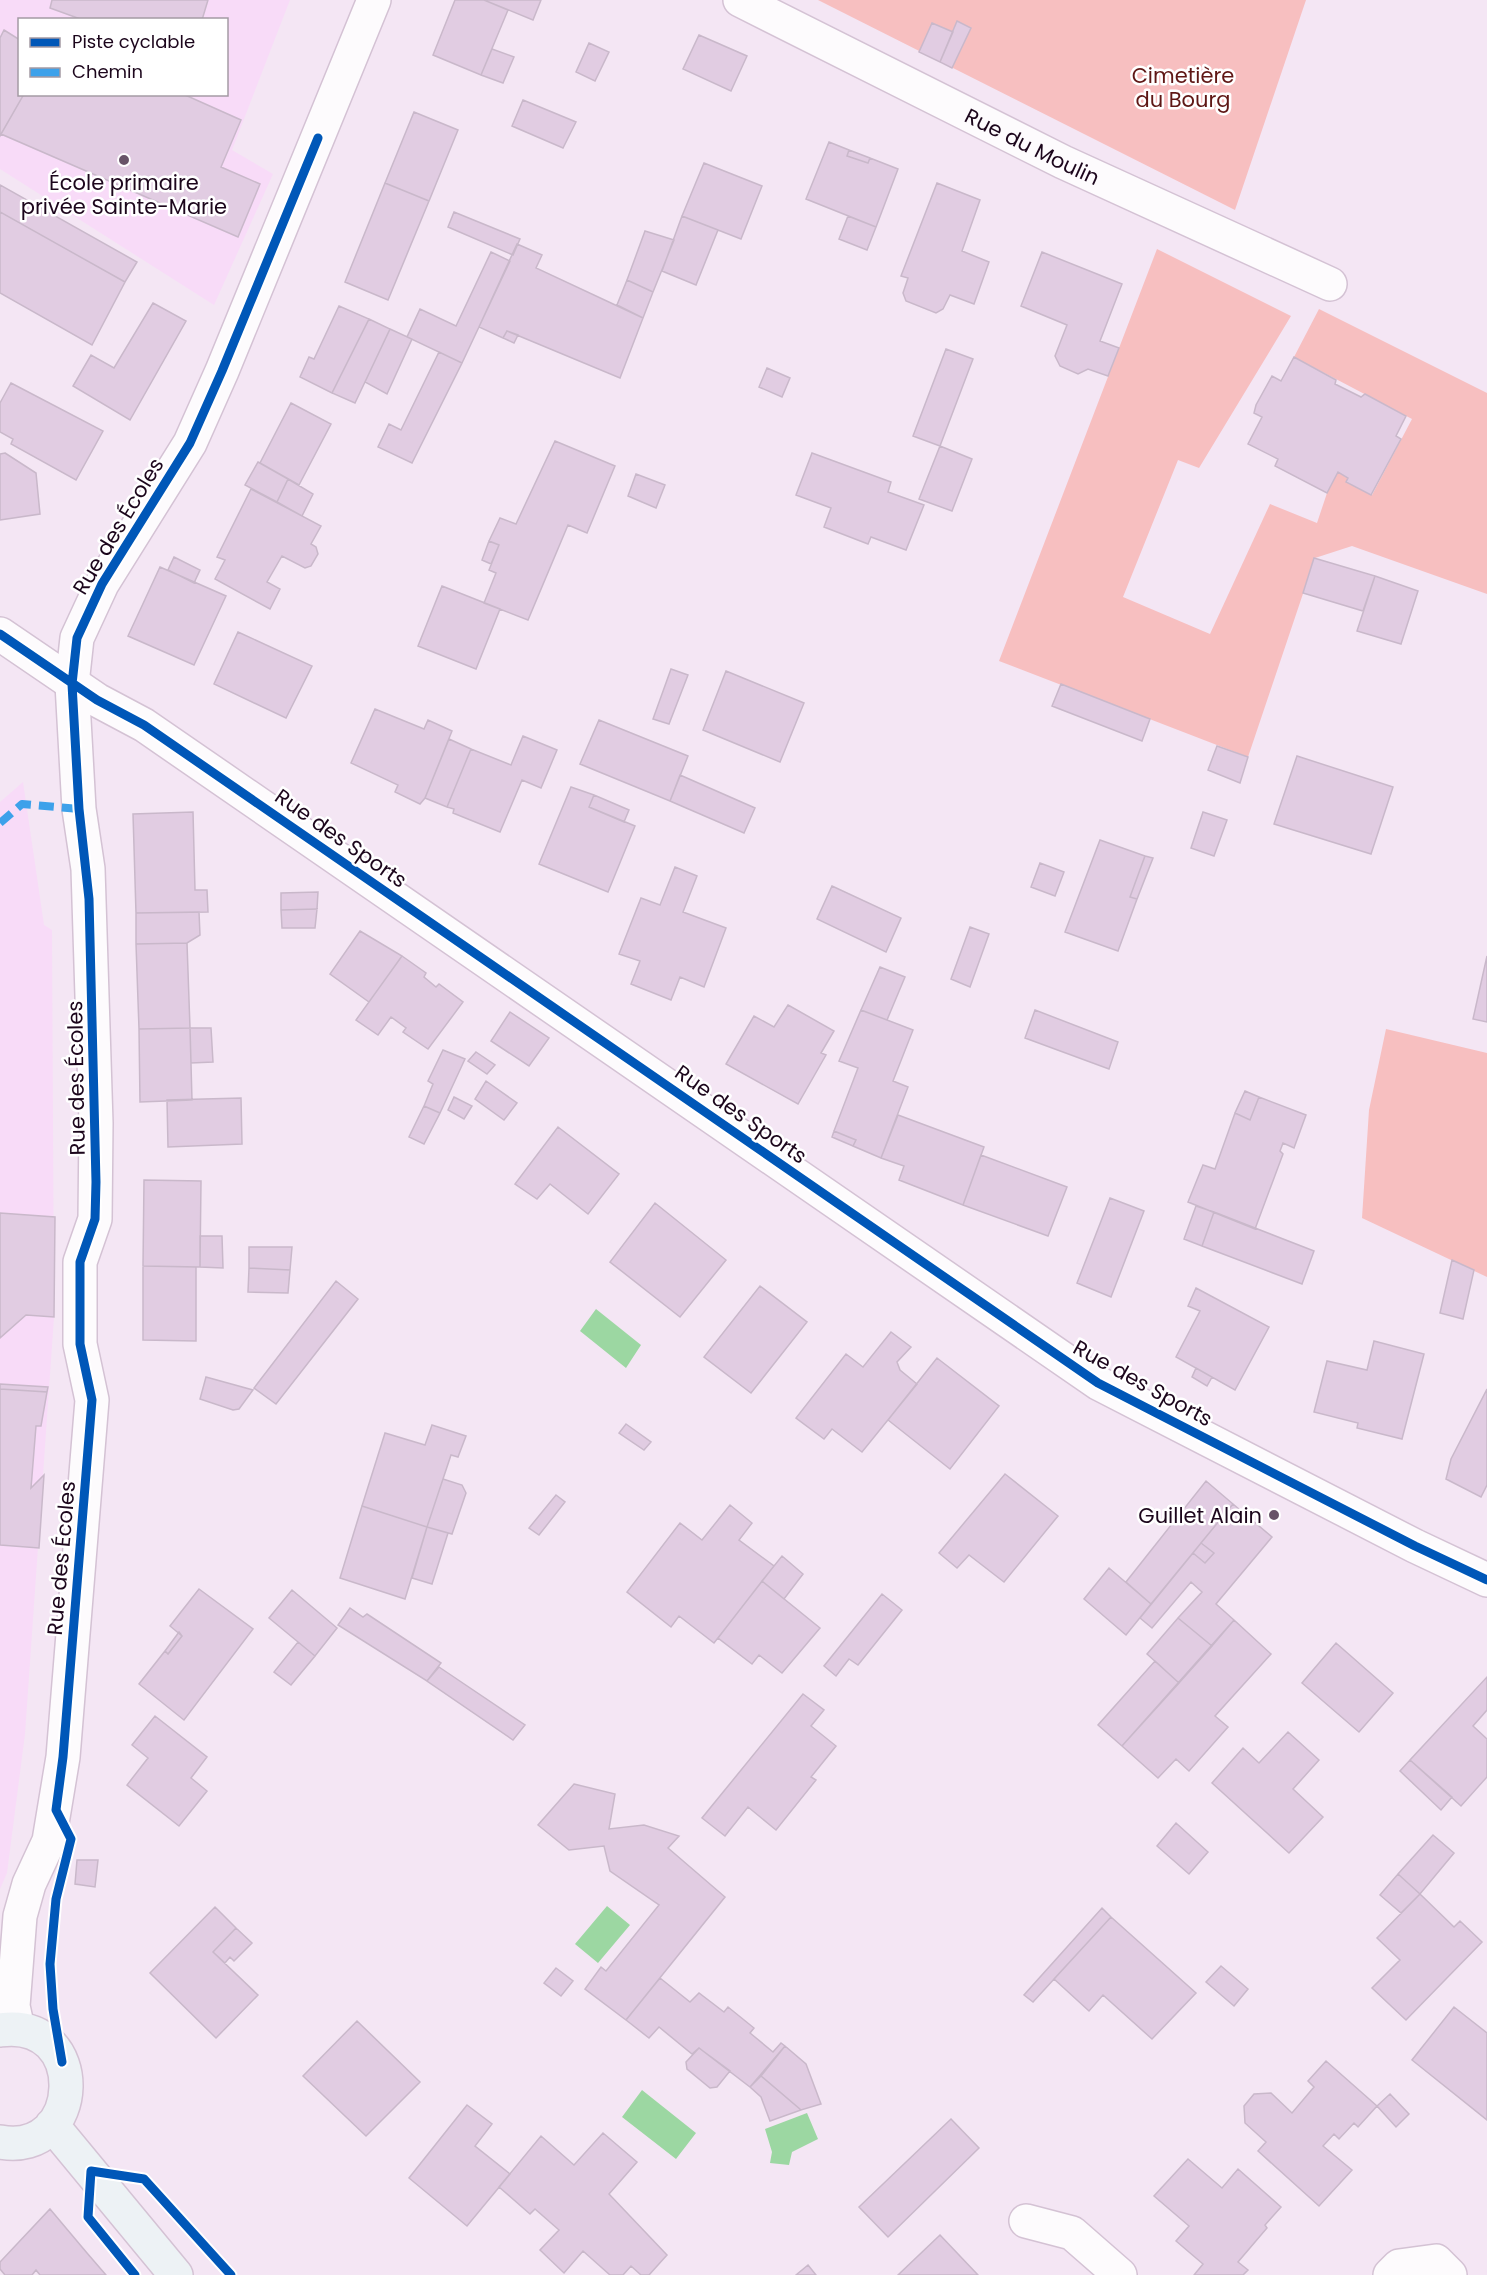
<svg xmlns="http://www.w3.org/2000/svg" width="1487" height="2275" viewBox="0 0 1487 2275" font-family="Poppins,sans-serif">
  <style>
    .built { fill: #f8dbf8; fill-rule: evenodd }
    .green { fill: #f7bfc0 }
    .water { fill: #9cd7a2 }
    .building { fill: #e1cce2; stroke: #c9b8ca; stroke-width: 1.5 }
    .lines { fill: none; stroke-linecap: round; stroke-linejoin: round }
    .street-casing { stroke: #d4c2d4; stroke-width: 36 }
    .secondary-casing { stroke: #d4c2d4; stroke-width: 36 }
    .street { stroke: #fdfbfd; stroke-width: 33 }
    .secondary { stroke: #edf2f5; stroke-width: 33 }
    .quiet { stroke: #3da1ea; stroke-width: 8; stroke-dasharray: 15 8; stroke-linecap: butt }
    .cycleway-casing { stroke: #fff; stroke-width: 13 }
    .cycleway { stroke: #0057b8; stroke-width: 9 }
    .poi-dot { fill: #685468; stroke: #fff; stroke-width: 2 }
    .labels { text-anchor: middle; dominant-baseline: central; stroke-width: 5; stroke-linejoin: round; paint-order: stroke }
    .park-label { font-size: 21px; fill: #5f1715; stroke: #fff }
    .street-label { font-size: 21px; fill: #1c061c; stroke: #fff }
    .poi-label { font-size: 21px; fill: #1c061c; stroke: #fff }
  </style>
  <rect width="100%" height="100%" fill="#f4e6f4"/>
  <path class="built" d="M 0,0 L 290,0 L 232,150 L 273,174 L 214,305 L 0,169 ZM 20,20 L 226,20 L 226,94 L 20,94 Z
    M 23,782 L 44,925 L 52,930 L 54,1317 L 25,1734 L 7,1873 L 0,1889 L 0,802 Z"/>
  <path class="green" d="M 818,0 L 1306,0 L 1235,210 Z
    M 1157,249 L 1291,316 L 1199,468 L 1178,460 L 1123,597 L 1210,634 L 1270,504 L 1317,523 L 1327,493 L 1338,472 L 1372,495 L 1412,419 L 1294,357 L 1319,309 L 1487,393 L 1487,594 L 1352,546 L 1315,558 L 1248,757 L 999,661 Z
    M 1386,1029 L 1487,1053 L 1487,1277 L 1362,1218 L 1369,1110 Z"/>
  <path class="water" d="M 596,1309 L 641,1345 L 626,1368 L 580,1331 Z
    M 607,1906 L 630,1925 L 598,1963 L 575,1944 Z
    M 642,2090 L 696,2133 L 676,2159 L 622,2117 Z
    M 807,2113 L 818,2139 L 792,2152 L 789,2165 L 770,2163 L 772,2152 L 765,2129 Z"/>
  <path class="building" d="M 52,0 L 208,0 L 202,20 L 83,20 L 50,8 Z
    M 455,0 L 484,0 L 508,10 L 481,75 L 433,55 Z
    M 484,0 L 541,0 L 533,20 Z
    M 957,21 L 971,28 L 952,68 L 940,62 Z
    M 932,23 L 953,32 L 940,62 L 919,52 Z
    M 4,30 L 20,40 L 20,94 L 24,94 L 0,136 L 0,38 Z
    M 699,35 L 747,56 L 731,91 L 683,69 Z
    M 589,43 L 609,52 L 595,81 L 576,72 Z
    M 492,49 L 514,57 L 503,83 L 481,75 Z
    M 24,94 L 183,94 L 241,120 L 221,167 L 260,184 L 238,237 L 1,134 Z
    M 523,100 L 576,122 L 563,148 L 512,126 Z
    M 414,112 L 458,130 L 429,201 L 385,183 Z
    M 829,142 L 849,150 L 847,156 L 868,163 L 870,158 L 898,169 L 876,227 L 806,199 Z
    M 849,150 L 870,158 L 868,163 L 847,156 Z
    M 704,163 L 762,186 L 741,239 L 682,216 Z
    M 385,183 L 429,201 L 388,300 L 345,282 Z
    M 937,183 L 980,200 L 962,251 L 989,262 L 974,304 L 950,295 L 943,309 L 936,313 L 906,301 L 903,293 L 908,278 L 901,276 Z
    M 0,185 L 137,262 L 125,282 L 0,212 Z
    M 0,212 L 125,282 L 92,345 L 0,293 Z
    M 454,212 L 520,239 L 513,255 L 448,227 Z
    M 682,216 L 718,230 L 696,285 L 662,271 Z
    M 848,216 L 876,227 L 867,250 L 839,239 Z
    M 645,231 L 674,240 L 653,292 L 627,280 Z
    M 517,244 L 542,255 L 536,268 L 643,318 L 620,378 L 507,331 L 503,338 L 479,327 Z
    M 491,252 L 510,261 L 462,363 L 407,337 L 420,309 L 456,326 Z
    M 1042,252 L 1122,284 L 1100,341 L 1119,348 L 1108,376 L 1088,369 L 1078,374 L 1060,366 L 1055,356 L 1067,325 L 1021,306 Z
    M 627,280 L 653,292 L 643,318 L 617,305 Z
    M 153,303 L 186,321 L 130,420 L 73,386 L 91,355 L 114,368 Z
    M 339,306 L 369,319 L 332,393 L 300,377 L 309,357 L 314,359 Z
    M 369,319 L 390,329 L 355,403 L 332,393 Z
    M 390,329 L 412,339 L 387,394 L 365,382 Z
    M 507,331 L 518,335 L 514,343 L 503,338 Z
    M 946,349 L 973,359 L 940,446 L 913,436 Z
    M 439,352 L 462,363 L 412,463 L 378,447 L 389,424 L 401,430 Z
    M 1294,357 L 1336,380 L 1335,384 L 1361,397 L 1365,394 L 1406,416 L 1396,436 L 1401,439 L 1371,495 L 1346,482 L 1348,478 L 1338,472 L 1327,493 L 1275,466 L 1278,459 L 1248,444 L 1262,417 L 1254,413 L 1256,405 L 1272,376 L 1281,381 Z
    M 767,368 L 790,378 L 782,397 L 759,387 Z
    M 11,383 L 103,431 L 76,480 L 11,444 L 13,439 L 0,432 L 0,403 Z
    M 291,403 L 331,424 L 299,485 L 260,463 Z
    M 555,441 L 615,466 L 587,533 L 568,525 L 528,620 L 484,603 L 496,573 L 489,570 L 499,545 L 489,541 L 500,518 L 516,524 Z
    M 940,446 L 972,459 L 952,511 L 919,499 Z
    M 5,453 L 36,473 L 40,514 L 0,520 L 0,454 Z
    M 812,453 L 891,482 L 888,492 L 924,505 L 906,550 L 871,537 L 868,544 L 824,527 L 831,508 L 796,495 Z
    M 258,462 L 288,479 L 277,502 L 245,485 Z
    M 636,474 L 665,485 L 656,508 L 628,496 Z
    M 288,479 L 313,494 L 302,516 L 277,502 Z
    M 251,489 L 321,526 L 311,544 L 316,547 L 318,554 L 311,566 L 305,568 L 282,556 L 267,582 L 280,589 L 270,609 L 215,579 L 225,560 L 217,557 Z
    M 489,541 L 499,545 L 491,564 L 482,560 Z
    M 174,557 L 200,570 L 194,583 L 168,570 Z
    M 1314,558 L 1375,576 L 1363,611 L 1303,593 Z
    M 160,567 L 226,596 L 194,665 L 128,636 Z
    M 1375,576 L 1418,591 L 1401,644 L 1357,631 Z
    M 442,586 L 500,609 L 476,669 L 418,646 Z
    M 238,632 L 312,666 L 286,718 L 214,684 Z
    M 671,669 L 688,675 L 669,724 L 653,719 Z
    M 726,671 L 804,703 L 780,762 L 703,730 Z
    M 1061,684 L 1150,719 L 1142,741 L 1052,706 Z
    M 375,709 L 424,729 L 428,720 L 452,731 L 425,798 L 420,804 L 395,792 L 398,785 L 351,763 Z
    M 599,720 L 688,756 L 670,801 L 580,764 Z
    M 523,736 L 557,750 L 541,788 L 522,780 L 500,832 L 453,813 L 454,809 L 447,807 L 471,749 L 511,765 Z
    M 449,739 L 471,749 L 447,807 L 425,798 Z
    M 1217,746 L 1248,757 L 1240,783 L 1208,770 Z
    M 1297,756 L 1393,787 L 1371,854 L 1274,824 Z
    M 680,775 L 755,808 L 744,833 L 670,801 Z
    M 571,787 L 594,795 L 589,807 L 635,826 L 608,892 L 539,864 Z
    M 594,795 L 629,810 L 624,822 L 589,807 Z
    M 193,812 L 195,890 L 207,890 L 208,912 L 136,913 L 133,814 Z
    M 1203,812 L 1227,820 L 1214,856 L 1191,848 Z
    M 1100,840 L 1145,856 L 1130,897 L 1137,899 L 1118,951 L 1065,932 Z
    M 1145,856 L 1153,858 L 1137,899 L 1130,897 Z
    M 1040,863 L 1064,872 L 1055,896 L 1031,887 Z
    M 675,867 L 697,876 L 683,912 L 726,928 L 704,987 L 680,977 L 671,1000 L 631,984 L 640,961 L 619,954 L 641,898 L 660,905 Z
    M 832,886 L 901,918 L 886,952 L 817,919 Z
    M 318,892 L 317,909 L 281,910 L 281,893 Z
    M 317,909 L 315,928 L 282,928 L 281,910 Z
    M 199,912 L 200,935 L 187,943 L 136,944 L 136,913 Z
    M 970,927 L 989,934 L 970,987 L 951,979 Z
    M 360,931 L 402,956 L 369,1002 L 330,974 Z
    M 187,943 L 190,1028 L 139,1029 L 136,944 Z
    M 402,956 L 426,973 L 424,977 L 436,987 L 439,984 L 463,1002 L 428,1049 L 403,1032 L 406,1028 L 391,1017 L 378,1035 L 356,1020 Z
    M 1487,956 L 1487,1022 L 1473,1019 Z
    M 880,967 L 905,977 L 887,1020 L 861,1010 Z
    M 788,1005 L 834,1031 L 821,1053 L 826,1055 L 798,1104 L 726,1064 L 754,1016 L 774,1027 Z
    M 861,1010 L 913,1030 L 893,1081 L 908,1087 L 881,1158 L 853,1146 L 856,1140 L 834,1131 L 858,1068 L 839,1061 Z
    M 1035,1010 L 1118,1042 L 1109,1069 L 1025,1038 Z
    M 510,1012 L 549,1038 L 529,1066 L 491,1041 Z
    M 190,1028 L 192,1100 L 140,1102 L 139,1029 Z
    M 190,1028 L 211,1028 L 213,1062 L 191,1063 Z
    M 443,1050 L 465,1059 L 440,1113 L 424,1106 L 433,1084 L 428,1081 Z
    M 476,1052 L 495,1065 L 487,1074 L 468,1061 Z
    M 486,1081 L 517,1103 L 504,1120 L 475,1099 Z
    M 1245,1091 L 1259,1097 L 1250,1120 L 1235,1113 Z
    M 454,1097 L 472,1106 L 464,1119 L 448,1110 Z
    M 1259,1097 L 1306,1115 L 1294,1148 L 1283,1143 L 1280,1151 L 1283,1154 L 1255,1229 L 1188,1202 L 1203,1165 L 1215,1169 L 1235,1113 L 1250,1120 Z
    M 241,1098 L 242,1144 L 168,1147 L 167,1100 Z
    M 424,1106 L 440,1113 L 424,1144 L 409,1137 Z
    M 898,1115 L 984,1147 L 963,1205 L 899,1180 L 904,1166 L 881,1158 Z
    M 558,1127 L 619,1174 L 588,1214 L 550,1184 L 537,1199 L 515,1184 Z
    M 834,1131 L 856,1140 L 853,1146 L 832,1137 Z
    M 981,1155 L 1067,1187 L 1048,1236 L 963,1205 Z
    M 144,1180 L 201,1181 L 200,1267 L 143,1266 Z
    M 1110,1198 L 1144,1211 L 1111,1297 L 1077,1283 Z
    M 655,1203 L 726,1260 L 680,1317 L 610,1262 Z
    M 1196,1206 L 1214,1212 L 1202,1246 L 1184,1239 Z
    M 1214,1212 L 1314,1251 L 1302,1284 L 1202,1246 Z
    M 0,1213 L 55,1217 L 54,1317 L 26,1315 L 0,1338 Z
    M 200,1236 L 222,1236 L 223,1268 L 200,1267 Z
    M 249,1247 L 292,1247 L 290,1270 L 249,1268 Z
    M 1452,1260 L 1474,1270 L 1463,1319 L 1440,1313 Z
    M 143,1266 L 196,1267 L 196,1341 L 143,1340 Z
    M 249,1268 L 290,1270 L 288,1293 L 248,1292 Z
    M 336,1281 L 358,1299 L 276,1404 L 254,1388 Z
    M 760,1286 L 807,1322 L 751,1393 L 704,1357 Z
    M 1196,1288 L 1269,1327 L 1235,1390 L 1176,1357 L 1200,1311 L 1188,1306 Z
    M 891,1332 L 911,1347 L 897,1362 L 900,1370 L 917,1384 L 862,1452 L 832,1429 L 824,1439 L 796,1418 L 846,1354 L 863,1367 Z
    M 1374,1341 L 1424,1354 L 1402,1439 L 1357,1428 L 1358,1423 L 1314,1412 L 1327,1361 L 1367,1370 Z
    M 937,1358 L 999,1406 L 950,1469 L 888,1420 Z
    M 1196,1368 L 1212,1377 L 1207,1386 L 1192,1377 Z
    M 206,1377 L 253,1390 L 239,1409 L 233,1410 L 200,1399 Z
    M 0,1384 L 48,1387 L 47,1392 L 0,1389 Z
    M 0,1389 L 47,1392 L 41,1426 L 36,1426 L 31,1488 L 44,1475 L 39,1548 L 0,1545 Z
    M 1487,1389 L 1487,1485 L 1481,1497 L 1446,1479 L 1451,1459 Z
    M 626,1424 L 651,1442 L 644,1450 L 619,1433 Z
    M 432,1425 L 466,1436 L 458,1457 L 451,1455 L 427,1527 L 362,1506 L 385,1433 L 425,1445 Z
    M 1005,1474 L 1058,1516 L 1004,1582 L 969,1555 L 957,1568 L 939,1553 Z
    M 443,1479 L 462,1485 L 466,1493 L 452,1534 L 427,1527 Z
    M 1206,1481 L 1233,1504 L 1151,1604 L 1126,1582 Z
    M 556,1495 L 565,1502 L 539,1535 L 529,1528 Z
    M 1233,1504 L 1272,1537 L 1216,1604 L 1234,1620 L 1212,1646 L 1178,1618 L 1202,1592 L 1191,1582 L 1152,1628 L 1140,1618 L 1193,1553 L 1205,1563 L 1214,1553 L 1201,1543 Z
    M 730,1505 L 752,1523 L 739,1540 L 774,1566 L 714,1643 L 679,1616 L 671,1627 L 627,1592 L 680,1523 L 702,1540 Z
    M 362,1506 L 427,1527 L 405,1599 L 340,1578 Z
    M 427,1527 L 448,1533 L 432,1584 L 412,1578 Z
    M 1201,1543 L 1214,1553 L 1205,1563 L 1193,1553 Z
    M 782,1556 L 803,1574 L 784,1599 L 762,1581 Z
    M 1109,1568 L 1151,1604 L 1126,1635 L 1084,1599 Z
    M 762,1581 L 820,1628 L 782,1673 L 759,1655 L 752,1664 L 718,1638 Z
    M 199,1589 L 253,1629 L 184,1720 L 139,1684 L 165,1651 L 168,1654 L 182,1636 L 170,1626 Z
    M 292,1590 L 337,1628 L 315,1656 L 269,1618 Z
    M 882,1594 L 902,1610 L 858,1665 L 849,1659 L 836,1676 L 824,1666 Z
    M 350,1608 L 363,1617 L 367,1614 L 441,1663 L 427,1681 L 338,1625 Z
    M 1178,1618 L 1212,1646 L 1179,1683 L 1147,1654 Z
    M 1234,1620 L 1271,1654 L 1215,1716 L 1228,1727 L 1189,1771 L 1176,1759 L 1158,1778 L 1122,1746 Z
    M 179,1632 L 182,1636 L 168,1654 L 165,1651 Z
    M 298,1642 L 315,1656 L 291,1685 L 274,1672 Z
    M 1336,1643 L 1393,1693 L 1359,1732 L 1302,1683 Z
    M 1155,1661 L 1179,1683 L 1122,1746 L 1098,1725 Z
    M 439,1667 L 525,1725 L 513,1740 L 427,1681 Z
    M 1487,1677 L 1487,1710 L 1473,1726 L 1487,1739 L 1487,1777 L 1461,1806 L 1410,1760 Z
    M 803,1694 L 824,1710 L 811,1726 L 836,1746 L 811,1777 L 816,1780 L 776,1830 L 748,1807 L 725,1836 L 702,1818 Z
    M 155,1716 L 207,1757 L 191,1778 L 207,1791 L 179,1826 L 127,1785 L 148,1758 L 132,1745 Z
    M 1288,1732 L 1319,1760 L 1293,1789 L 1323,1817 L 1289,1853 L 1212,1783 L 1243,1748 L 1259,1763 Z
    M 1410,1760 L 1452,1797 L 1441,1810 L 1400,1771 Z
    M 574,1784 L 615,1794 L 609,1829 L 644,1825 L 679,1836 L 668,1848 L 725,1897 L 626,2020 L 585,1989 L 601,1967 L 606,1971 L 659,1905 L 610,1871 L 604,1846 L 569,1850 L 538,1825 Z
    M 1176,1823 L 1208,1852 L 1189,1874 L 1157,1846 Z
    M 1433,1835 L 1454,1853 L 1420,1894 L 1398,1874 Z
    M 77,1860 L 98,1860 L 95,1887 L 75,1884 Z
    M 1398,1874 L 1420,1894 L 1401,1913 L 1380,1895 Z
    M 1420,1894 L 1454,1927 L 1460,1921 L 1482,1942 L 1406,2020 L 1372,1988 L 1400,1960 L 1377,1938 Z
    M 215,1907 L 236,1928 L 213,1952 L 258,1995 L 216,2038 L 150,1973 Z
    M 1102,1908 L 1111,1917 L 1033,2002 L 1024,1995 Z
    M 1111,1917 L 1196,1993 L 1152,2039 L 1103,1995 L 1089,2011 L 1054,1979 Z
    M 236,1928 L 252,1943 L 234,1961 L 230,1957 L 225,1963 L 213,1952 Z
    M 1221,1966 L 1248,1989 L 1234,2006 L 1206,1982 Z
    M 556,1968 L 573,1981 L 561,1996 L 544,1983 Z
    M 660,1978 L 690,2002 L 699,1993 L 724,2012 L 728,2007 L 754,2028 L 750,2033 L 773,2052 L 781,2043 L 785,2046 L 750,2087 L 699,2048 L 692,2054 L 659,2027 L 649,2038 L 626,2020 Z
    M 1454,2007 L 1487,2033 L 1487,2120 L 1412,2060 Z
    M 357,2021 L 420,2082 L 366,2136 L 303,2076 Z
    M 785,2046 L 806,2064 L 821,2104 L 801,2110 L 761,2076 Z
    M 699,2048 L 730,2071 L 717,2087 L 710,2088 L 687,2069 L 686,2062 Z
    M 1326,2061 L 1377,2106 L 1358,2127 L 1354,2123 L 1339,2139 L 1334,2134 L 1323,2146 L 1352,2170 L 1319,2206 L 1258,2151 L 1266,2142 L 1245,2123 L 1244,2106 L 1254,2094 L 1271,2093 L 1292,2113 L 1314,2087 L 1308,2081 Z
    M 761,2076 L 801,2110 L 770,2121 L 761,2097 L 750,2087 Z
    M 1390,2094 L 1409,2114 L 1396,2127 L 1377,2106 Z
    M 467,2105 L 492,2124 L 475,2146 L 510,2174 L 467,2226 L 409,2178 Z
    M 951,2119 L 979,2148 L 888,2237 L 859,2207 Z
    M 603,2133 L 637,2162 L 609,2194 L 667,2255 L 649,2275 L 641,2275 L 631,2266 L 623,2275 L 610,2275 L 583,2251 L 564,2273 L 540,2250 L 559,2230 L 535,2209 L 530,2214 L 499,2187 L 541,2136 L 574,2165 Z
    M 1188,2159 L 1222,2188 L 1238,2169 L 1281,2207 L 1265,2225 L 1267,2228 L 1238,2262 L 1248,2270 L 1243,2275 L 1194,2275 L 1203,2264 L 1176,2241 L 1189,2226 L 1154,2196 Z
    M 50,2209 L 87,2253 L 106,2275 L 40,2275 L 36,2270 L 32,2275 L 5,2275 L 0,2269 L 0,2262 Z
    M 940,2235 L 978,2275 L 898,2275 Z
    M 808,2265 L 816,2275 L 796,2275 Z"/>
  <g class="lines">
    <g class="street-casing">
      <g id="street">
        <path id="s1" d="M 740,0 L 1063,162 L 1330,284"/>
        <path d="M 0,634 L 97,700 L 144,725 L 1098,1383 L 1415,1546 L 1487,1580"/>
        <path d="M 18,2029 L 13,2006 L 20,1916 L 29,1884 L 49,1841 L 63,1757 L 92,1400 L 80,1344 L 80,1262 L 95,1219 L 96,1123 L 88,869 L 79,809 L 72,684 L 77,638 L 102,584 L 190,443 L 222,371 L 374,0"/>
        <path d="M 1026,2221 L 1072,2233 L 1120,2275"/>
        <path d="M 1390,2275 L 1399,2266 L 1436,2261 L 1450,2275"/>
      </g>
    </g>
    <g class="secondary-casing">
      <path id="secondary" d="M 0,2030 C 91,2017 85,2158 0,2142
        M 52,2125 L 176,2275"/>
    </g>
    <use href="#street" class="street"/>
    <use href="#secondary" class="secondary"/>
    <path class="quiet" d="M 0,823 L 22,804 L 79,809"/>
    <g class="cycleway-casing">
      <path id="cycleway" d="M 0,634 L 97,700 L 144,725 L 1098,1383 L 1415,1546 L 1487,1580
        M 62,2062 L 53,2009 L 50,1964 L 56,1899 L 71,1839 L 56,1810 L 63,1757 L 92,1400 L 80,1344 L 80,1262 L 95,1219 L 96,1182 L 89,899 L 79,809 L 72,684 L 77,638 L 102,584 L 190,443 L 222,371 L 318,138
        M 135,2275 L 88,2217 L 91,2171 L 144,2179 L 231,2275"/>
    </g>
    <use href="#cycleway" class="cycleway"/>
  </g>
  <g class="poi-dot">
    <circle cx="124" cy="160" r="6"/>
    <circle cx="1274" cy="1515" r="6"/>
  </g>
  <g class="labels">
    <g class="park-label">
      <text x="1183" y="75">Cimetière<tspan x="1183" dy="24">du Bourg</tspan></text>
    </g>
    <g class="street-label">
      <text stroke="none"><textPath href="#s1" startOffset="327">Rue du Moulin</textPath></text>
      <text transform="translate(118 526) rotate(-59)">Rue des Écoles</text>
      <text transform="translate(341 838) rotate(35)">Rue des Sports</text>
      <text transform="translate(76 1078) rotate(-91)">Rue des Écoles</text>
      <text transform="translate(741 1114) rotate(35)">Rue des Sports</text>
      <text transform="translate(1143 1383) rotate(29)">Rue des Sports</text>
      <text transform="translate(61 1558) rotate(-85)">Rue des Écoles</text>
    </g>
    <g class="poi-label">
      <text x="124" y="182">École primaire<tspan x="124" dy="24">privée Sainte-Marie</tspan></text>
      <text x="1262" y="1515" text-anchor="end">Guillet Alain</text>
    </g>
  </g>
  <rect x="18" y="18" width="210" height="78" fill="#ffffff" stroke="#a49ba4" stroke-width="1.5"/>
  <rect x="30" y="38" width="30" height="9" fill="#0057b8" stroke="#a49ba4" stroke-width="1.5"/>
  <text x="72" y="48" font-size="18" fill="#1c061c">Piste cyclable</text>
  <rect x="30" y="68" width="30" height="9" fill="#3da1ea" stroke="#a49ba4" stroke-width="1.5"/>
  <text x="72" y="78" font-size="18" fill="#1c061c">Chemin</text>
</svg>
